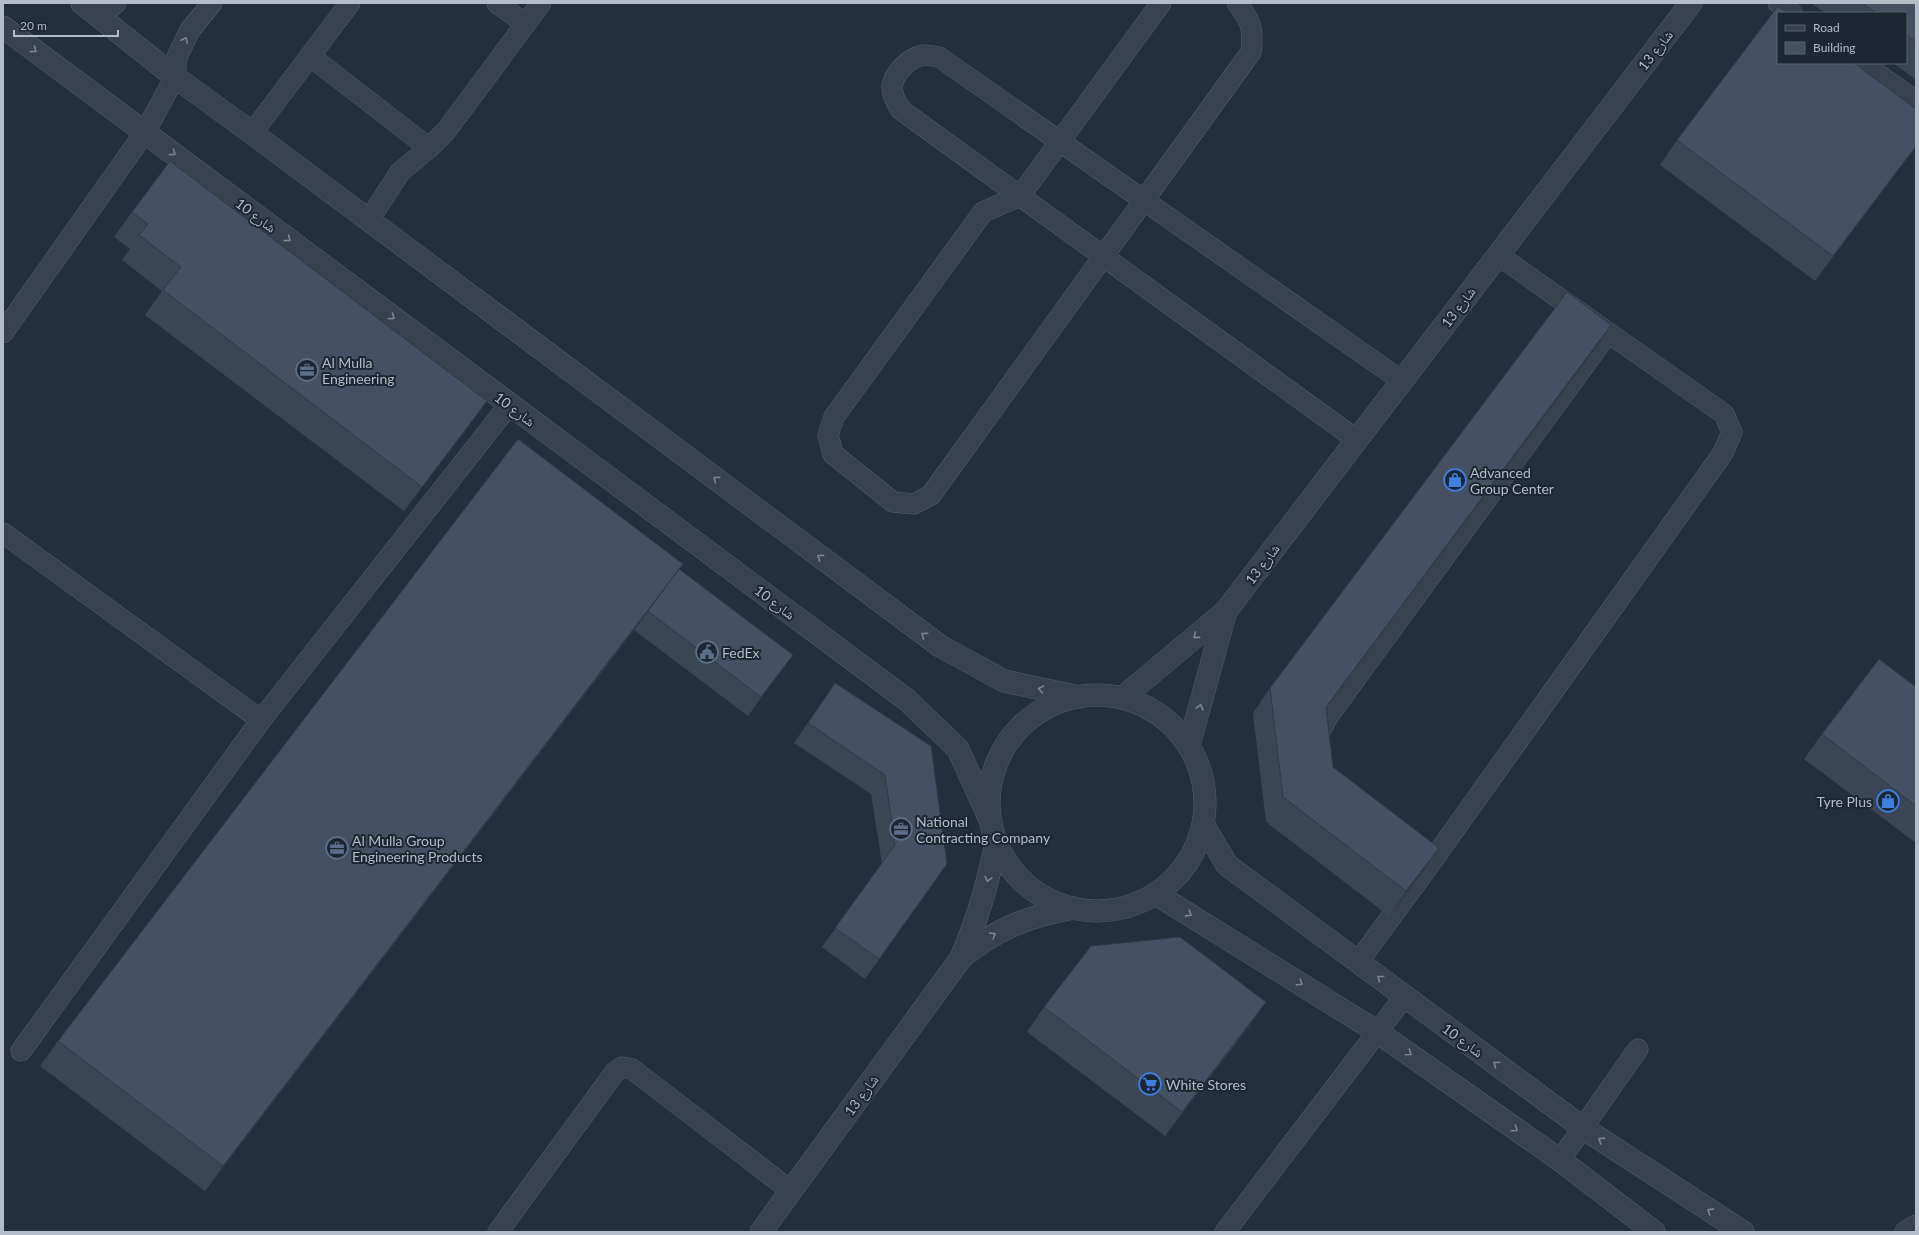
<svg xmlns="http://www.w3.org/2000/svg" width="1919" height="1235" viewBox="0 0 1919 1235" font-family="Lato,'Noto Naskh Arabic',sans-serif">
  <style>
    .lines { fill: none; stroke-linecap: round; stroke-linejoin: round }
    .service-casing { stroke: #565f6c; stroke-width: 21 }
    .minor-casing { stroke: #565f6c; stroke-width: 23 }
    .tertiary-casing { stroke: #565f6c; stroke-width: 23 }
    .service { stroke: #38414e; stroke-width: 20 }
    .minor { stroke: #38414e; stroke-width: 22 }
    .tertiary { stroke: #38414e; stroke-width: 22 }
    .wall { fill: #3b4654 }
    .shaded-wall { fill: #303945 }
    .building { fill: #455162; stroke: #303945 }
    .oneway { stroke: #7c8592 }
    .labels { text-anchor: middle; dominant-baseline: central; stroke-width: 4; stroke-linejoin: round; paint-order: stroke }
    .street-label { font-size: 14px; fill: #b4bcc9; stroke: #1d2633 }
    .poi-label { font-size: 14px; fill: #b4bcc9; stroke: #1d2633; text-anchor: start }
  </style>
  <rect width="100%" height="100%" fill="#242f3e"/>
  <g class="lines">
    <g class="service-casing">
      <path id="service" d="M 497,3 L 525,24
        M 1161,3 L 1020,196 L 983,212 L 834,417 L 828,435 L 833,454 L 893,502 L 914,504 L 931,495 L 1251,52 C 1254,29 1251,21 1237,3
        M 1778,3 L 1792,13
        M 100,16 L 116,3
        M 310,56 L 429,148
        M 1862,63 L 1916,101
        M 252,133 L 350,3
        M 369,220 L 400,172 L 429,148 L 446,131 L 541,3
        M 3,333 L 145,132 L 175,77 L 177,57 L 190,30 L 212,3
        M 1357,440 L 901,110 C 897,104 892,96 892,87 C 894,72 909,58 923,55 C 928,55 934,56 939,57 L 1402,381
        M 3,533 L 261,720
        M 1314,742 L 1329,715 L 1608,333
        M 1358,962 L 1425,871 L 1723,453 L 1732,432 L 1724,414 L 1498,255
        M 21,1051 L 261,720 L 509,405
        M 1560,1160 L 1638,1049
        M 498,1232 L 615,1072 L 622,1067 L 632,1069 L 791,1191
        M 1225,1232 L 1404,997"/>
    </g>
    <g class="minor-casing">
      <path id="minor" d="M 1122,698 L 1226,611 L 1691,3
        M 1189,745 L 1226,611
        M 962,957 C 998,928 1029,916 1074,908
        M 761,1232 L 961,958 C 977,920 989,882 996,841"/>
    </g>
    <g class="tertiary-casing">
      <path id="tertiary" d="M 82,3 L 175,77 L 252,133 L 940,646 L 1004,681 L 1079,697
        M 3,27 L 907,700 L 958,749 L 991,822
        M989 803a108 108 0 1 1 216 0a108 108 0 1 1-216 0Z
        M 1204,826 L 1227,865 L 1583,1128 L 1743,1232
        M 1156,894 L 1376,1031 L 1560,1160 L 1654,1232
        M 1906,1232 L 1916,1226"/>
    </g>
    <use href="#service" class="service"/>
    <use href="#minor" class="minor"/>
    <use href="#tertiary" class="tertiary"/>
  </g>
  <path class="wall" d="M 1811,3 L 1916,3 L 1916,80 L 1893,63 L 1906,63 L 1906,13 L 1825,13 Z
    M 1916,109 L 1916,147 L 1815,281 L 1660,165 L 1677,140 Z
    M 132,212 L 487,401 L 469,426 L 404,511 L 145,315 L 162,291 L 122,260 L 130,249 L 114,237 Z
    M 1611,325 L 1594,350 L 1326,708 L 1333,767 L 1439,848 L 1422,873 L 1389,916 L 1266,822 L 1253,713 L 1270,688 Z
    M 679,569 L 793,655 L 779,674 L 748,716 L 634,630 L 638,625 L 205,1191 L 40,1066 L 58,1041 Z
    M 835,683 L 931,746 L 934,883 L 865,979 L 822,947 L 882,864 L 871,794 L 794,743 Z
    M 1916,687 L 1916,843 L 1804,759 L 1822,734 Z
    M 1266,1002 L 1249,1027 L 1165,1136 L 1027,1032 L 1044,1007 Z"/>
  <path class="shaded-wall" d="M 1916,146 L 1916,147 L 1815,281 L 1833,256 Z
    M 1611,325 L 1594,350 L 1308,732 L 1326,707 Z
    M 487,401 L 469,426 L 404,511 L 422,487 Z
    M 683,564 L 638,625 L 205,1191 L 223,1166 Z
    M 793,655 L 779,674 L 748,716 L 761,697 Z
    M 1439,848 L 1422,873 L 1389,916 L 1406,891 Z
    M 1266,1002 L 1249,1027 L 1165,1136 L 1182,1112 Z"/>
  <path class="building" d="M 1862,3 L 1916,3 L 1916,42 L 1906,35 L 1906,13 L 1876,13 Z
    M 1778,6 L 1787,13 L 1778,13 L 1778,63 L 1854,63 L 1916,109 L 1916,146 L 1833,256 L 1677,140 Z
    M 170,161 L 487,401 L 422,487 L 163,290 L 181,267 L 139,235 L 148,224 L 132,212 Z
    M 1567,292 L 1611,325 L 1326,707 L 1333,767 L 1439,848 L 1406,891 L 1283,797 L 1270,688 Z
    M 518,439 L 683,564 L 223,1166 L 58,1041 Z
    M 679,569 L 793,655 L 761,697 L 648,611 Z
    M 1879,659 L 1916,687 L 1916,806 L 1822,734 Z
    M 835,683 L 931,746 L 947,864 L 879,959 L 835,928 L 895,845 L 885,775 L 808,723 Z
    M 1180,937 L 1266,1002 L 1182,1112 L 1044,1007 L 1091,946 Z"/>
  <defs><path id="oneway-chevron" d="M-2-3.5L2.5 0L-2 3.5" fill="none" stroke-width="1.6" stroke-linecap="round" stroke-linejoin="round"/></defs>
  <g class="oneway">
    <use href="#oneway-chevron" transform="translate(185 40) rotate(-65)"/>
    <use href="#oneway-chevron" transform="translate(34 50) rotate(36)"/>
    <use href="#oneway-chevron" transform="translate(173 153) rotate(37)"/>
    <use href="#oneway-chevron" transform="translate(288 239) rotate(37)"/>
    <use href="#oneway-chevron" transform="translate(392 317) rotate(37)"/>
    <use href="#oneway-chevron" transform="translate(716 479) rotate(-143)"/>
    <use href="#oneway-chevron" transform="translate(820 557) rotate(-143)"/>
    <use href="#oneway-chevron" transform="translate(924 635) rotate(-143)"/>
    <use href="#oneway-chevron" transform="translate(1196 636) rotate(140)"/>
    <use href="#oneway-chevron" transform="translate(1041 689) rotate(-168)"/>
    <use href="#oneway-chevron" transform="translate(1200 707) rotate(-75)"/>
    <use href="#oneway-chevron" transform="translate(988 879) rotate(104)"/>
    <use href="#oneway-chevron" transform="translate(1189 914) rotate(32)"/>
    <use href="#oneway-chevron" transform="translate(993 935) rotate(-31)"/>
    <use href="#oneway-chevron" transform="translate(1380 978) rotate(-142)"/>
    <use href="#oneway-chevron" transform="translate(1300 983) rotate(32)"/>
    <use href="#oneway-chevron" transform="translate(1409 1053) rotate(35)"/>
    <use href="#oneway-chevron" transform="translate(1496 1064) rotate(-144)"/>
    <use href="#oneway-chevron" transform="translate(1515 1129) rotate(35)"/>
    <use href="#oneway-chevron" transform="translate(1601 1140) rotate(-147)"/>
    <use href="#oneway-chevron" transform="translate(1710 1211) rotate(-147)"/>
  </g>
  <defs>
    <g id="office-ring" transform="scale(1.15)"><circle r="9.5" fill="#1d2633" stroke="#5c6f8a" stroke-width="1.5"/><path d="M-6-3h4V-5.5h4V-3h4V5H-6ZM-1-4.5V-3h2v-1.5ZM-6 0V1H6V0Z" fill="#5c6f8a"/></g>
    <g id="shop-ring" transform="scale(1.15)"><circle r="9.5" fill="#1d2633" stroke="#3f7fe0" stroke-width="1.5"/><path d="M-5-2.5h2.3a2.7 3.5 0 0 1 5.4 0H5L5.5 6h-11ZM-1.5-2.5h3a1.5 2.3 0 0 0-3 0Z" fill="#3f7fe0"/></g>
    <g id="civic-ring" transform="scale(1.15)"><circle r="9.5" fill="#1d2633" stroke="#5c6f8a" stroke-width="1.5"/><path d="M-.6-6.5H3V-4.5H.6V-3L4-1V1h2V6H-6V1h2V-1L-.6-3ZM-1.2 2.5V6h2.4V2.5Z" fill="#5c6f8a"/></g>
    <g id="supermarket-ring" transform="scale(1.15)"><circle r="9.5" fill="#1d2633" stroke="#3f7fe0" stroke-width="1.5"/><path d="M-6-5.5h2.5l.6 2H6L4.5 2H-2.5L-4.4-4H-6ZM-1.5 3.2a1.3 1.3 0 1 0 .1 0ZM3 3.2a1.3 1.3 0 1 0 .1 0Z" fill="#3f7fe0"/></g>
  </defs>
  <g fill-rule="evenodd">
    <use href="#office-ring" x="307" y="370"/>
    <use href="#shop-ring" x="1455" y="480"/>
    <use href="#civic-ring" x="707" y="652"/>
    <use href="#shop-ring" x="1888" y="801"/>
    <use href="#office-ring" x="901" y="829"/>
    <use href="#office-ring" x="337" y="848"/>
    <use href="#supermarket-ring" x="1150" y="1084"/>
  </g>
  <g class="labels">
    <g class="street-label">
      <text transform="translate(1655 50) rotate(-52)">شارع 13</text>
      <text transform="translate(256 215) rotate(37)">شارع 10</text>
      <text transform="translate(1458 307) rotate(-53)">شارع 13</text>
      <text transform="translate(515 409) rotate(37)">شارع 10</text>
      <text transform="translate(1262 564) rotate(-53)">شارع 13</text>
      <text transform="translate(775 602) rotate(37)">شارع 10</text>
      <text transform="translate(1463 1040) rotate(36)">شارع 10</text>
      <text transform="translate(861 1095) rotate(-54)">شارع 13</text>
    </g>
    <g class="poi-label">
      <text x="322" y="362">Al Mulla<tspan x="322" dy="16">Engineering</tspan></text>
      <text x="1470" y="472">Advanced<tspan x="1470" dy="16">Group Center</tspan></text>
      <text x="722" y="652">FedEx</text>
      <text x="1872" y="801" text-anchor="end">Tyre Plus</text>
      <text x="916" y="821">National<tspan x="916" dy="16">Contracting Company</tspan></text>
      <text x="352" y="840">Al Mulla Group<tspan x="352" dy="16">Engineering Products</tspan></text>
      <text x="1166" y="1084">White Stores</text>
    </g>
  </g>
  <rect width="1919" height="1235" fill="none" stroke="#b4bcc9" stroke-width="8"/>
  <rect x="1777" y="12" width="130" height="52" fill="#1d2633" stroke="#59626f"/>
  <rect x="1785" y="25" width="20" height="6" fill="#38414e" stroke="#59626f"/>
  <text x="1813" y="32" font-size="12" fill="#b4bcc9">Road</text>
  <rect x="1785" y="42" width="20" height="12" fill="#455162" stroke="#59626f"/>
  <text x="1813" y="52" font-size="12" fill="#b4bcc9">Building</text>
  <path d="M14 30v6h104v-6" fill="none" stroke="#b4bcc9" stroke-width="2"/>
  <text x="20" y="30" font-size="12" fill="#b4bcc9" stroke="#1d2633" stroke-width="3" paint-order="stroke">20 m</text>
</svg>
